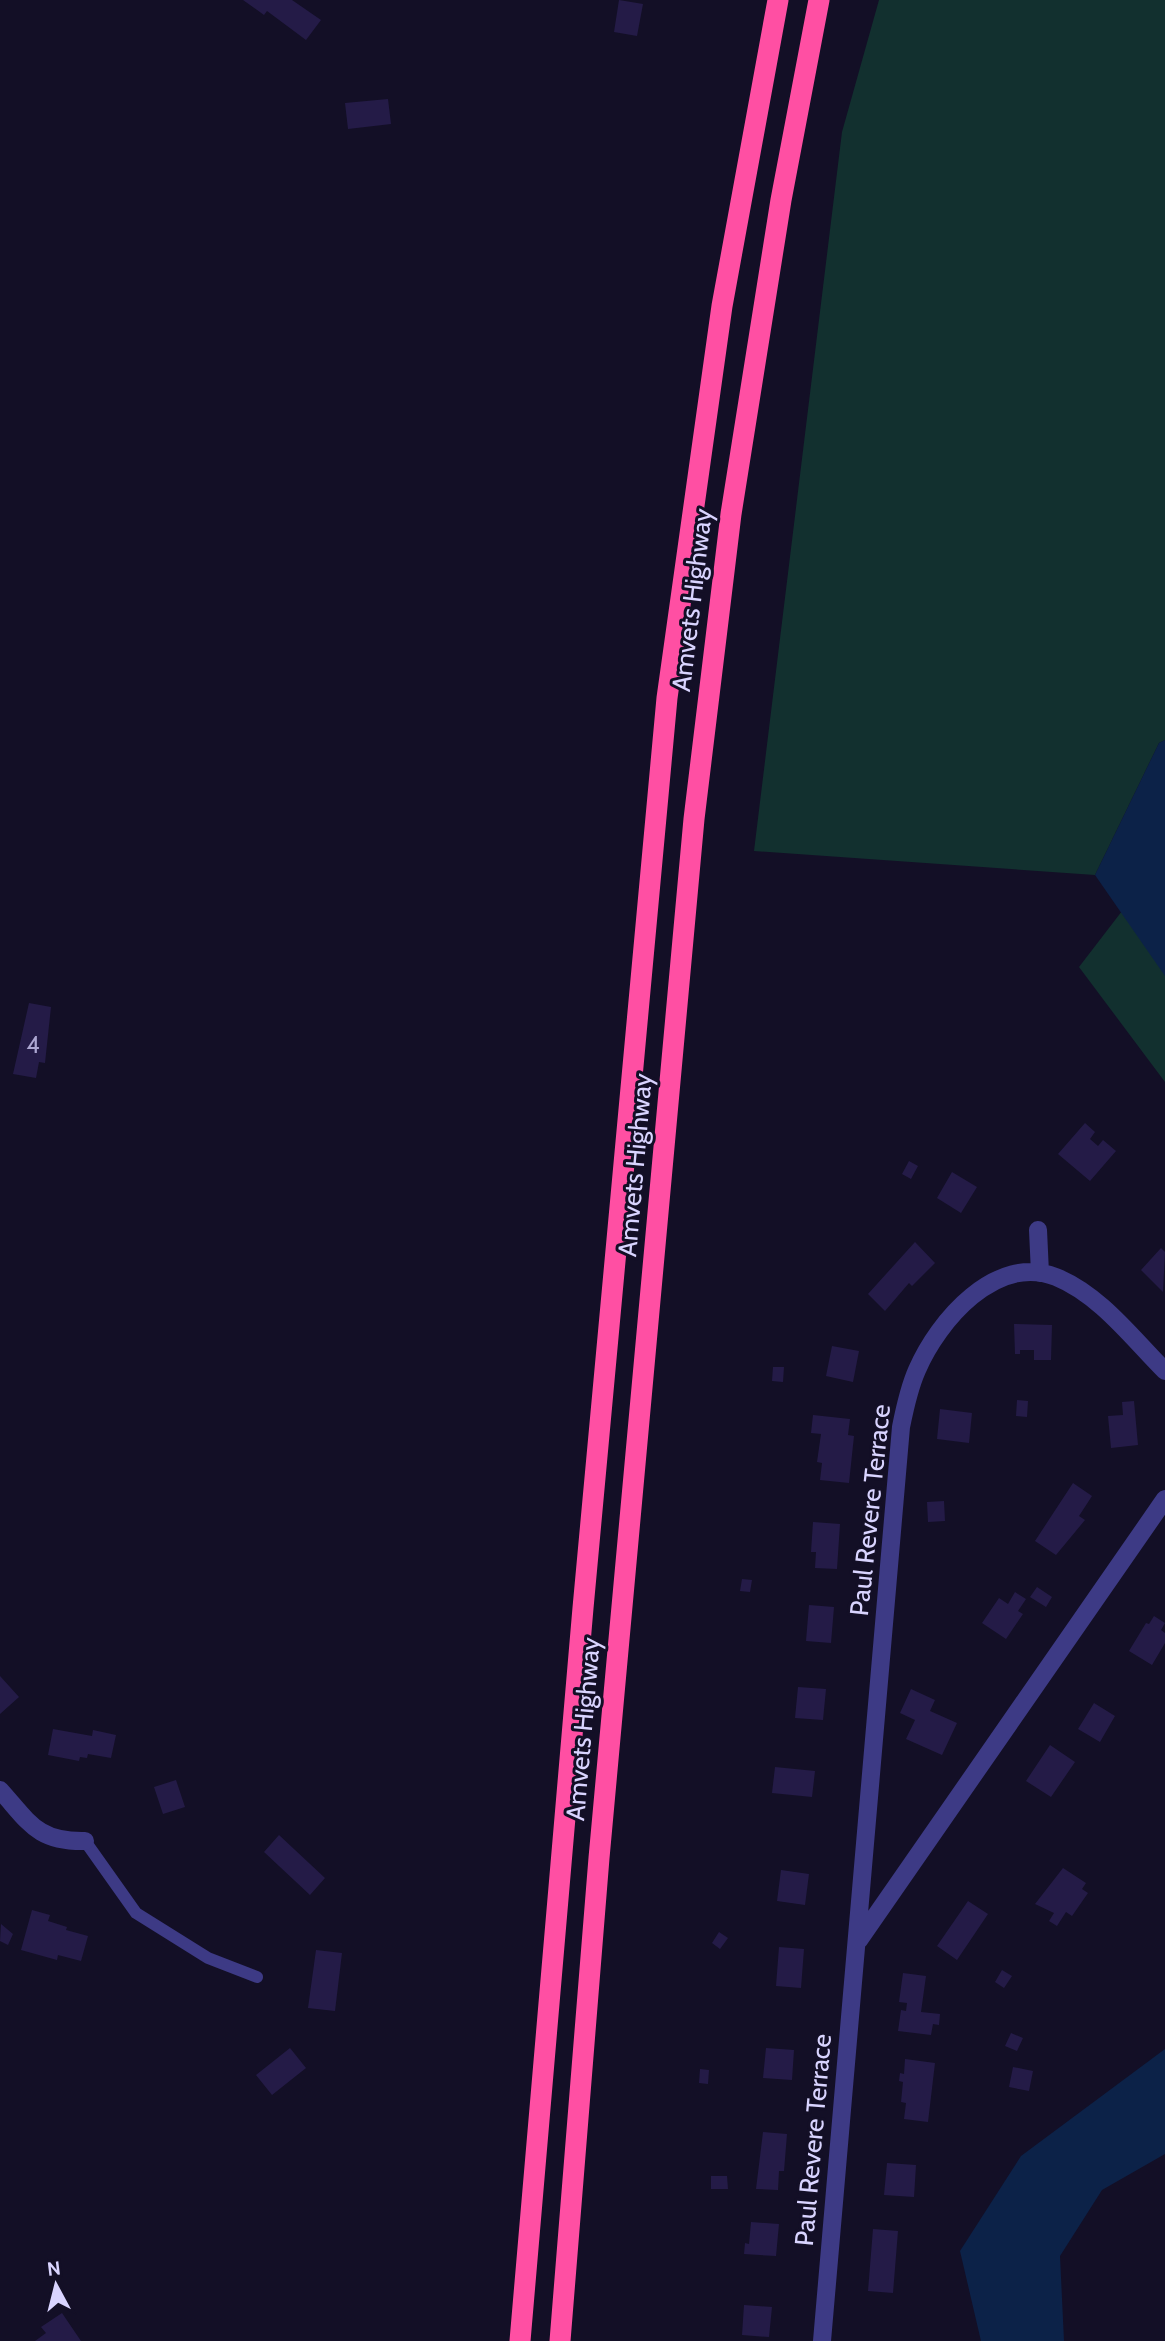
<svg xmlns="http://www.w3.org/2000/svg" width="1165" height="2341" viewBox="0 0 1165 2341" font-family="Cabin,sans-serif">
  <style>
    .green { fill: #12302f }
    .water { fill: #0c2248 }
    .building { fill: #241b47 }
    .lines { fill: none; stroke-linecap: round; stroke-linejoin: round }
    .lane { stroke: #3d3a85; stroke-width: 12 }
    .street { stroke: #3d3a85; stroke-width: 18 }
    .highway { stroke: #ff4fa3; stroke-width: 21 }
    .labels { text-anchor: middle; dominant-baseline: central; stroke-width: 6; stroke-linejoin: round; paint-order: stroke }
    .number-label { font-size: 23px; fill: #aca6d1 }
    .street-label { font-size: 26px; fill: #d9d4ff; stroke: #130f26 }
  </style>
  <rect width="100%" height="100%" fill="#130f26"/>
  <path class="green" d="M 879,0 L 1165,0 L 1165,740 L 1159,743 L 1095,875 L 754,851 L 842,132 Z
    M 1152,872 L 1165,880 L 1165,1082 L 1079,967 Z"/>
  <path class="water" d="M 1165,740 L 1165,976 L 1095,875 L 1159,743 Z
    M 1165,2049 L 1165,2154 L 1102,2190 L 1060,2256 L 1064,2341 L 981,2341 L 960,2251 L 1021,2156 Z"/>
  <path class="building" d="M 243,0 L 292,0 L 321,20 L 306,40 L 267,11 L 264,15 Z
    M 619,0 L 643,4 L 637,36 L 614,32 Z
    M 388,99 L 391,124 L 348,129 L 345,103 Z
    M 29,1003 L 51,1007 L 45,1063 L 39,1062 L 36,1078 L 13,1074 Z
    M 1085,1123 L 1095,1132 L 1090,1139 L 1098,1146 L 1103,1140 L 1116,1151 L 1090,1181 L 1058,1154 Z
    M 909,1161 L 918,1166 L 911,1179 L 902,1174 Z
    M 952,1172 L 977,1187 L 961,1213 L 937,1198 Z
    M 915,1242 L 935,1263 L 912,1286 L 909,1283 L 885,1311 L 868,1294 Z
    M 1161,1248 L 1165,1252 L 1163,1292 L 1141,1270 Z
    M 1014,1324 L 1052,1325 L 1051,1360 L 1034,1360 L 1034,1350 L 1020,1350 L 1020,1354 L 1015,1354 Z
    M 832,1346 L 859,1351 L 853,1382 L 826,1376 Z
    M 773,1367 L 784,1367 L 783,1382 L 772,1381 Z
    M 1017,1400 L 1028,1401 L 1027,1417 L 1016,1416 Z
    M 1134,1401 L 1138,1445 L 1111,1448 L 1108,1416 L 1123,1415 L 1122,1402 Z
    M 940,1409 L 972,1413 L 969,1443 L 937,1439 Z
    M 813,1415 L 850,1419 L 848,1435 L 854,1436 L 849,1483 L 820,1480 L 822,1463 L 817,1462 L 821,1434 L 811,1433 Z
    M 1073,1483 L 1092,1496 L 1079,1516 L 1085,1520 L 1056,1555 L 1035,1541 Z
    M 944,1501 L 945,1521 L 928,1522 L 927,1502 Z
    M 813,1522 L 840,1524 L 837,1569 L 815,1568 L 816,1552 L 811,1552 Z
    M 742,1579 L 752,1580 L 750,1592 L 740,1591 Z
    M 1037,1587 L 1052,1597 L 1046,1607 L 1030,1597 Z
    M 1015,1592 L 1026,1599 L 1018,1611 L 1023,1614 L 1006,1639 L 982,1623 L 999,1598 L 1008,1604 Z
    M 809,1605 L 834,1607 L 831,1643 L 806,1641 Z
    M 1154,1616 L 1165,1623 L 1161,1630 L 1165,1633 L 1165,1643 L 1152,1665 L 1129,1651 L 1146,1623 L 1149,1624 Z
    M 0,1676 L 19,1697 L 0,1714 Z
    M 798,1687 L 826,1689 L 823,1720 L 795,1718 Z
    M 911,1689 L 935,1700 L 930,1711 L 957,1723 L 942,1755 L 906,1739 L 915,1720 L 900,1713 Z
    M 1094,1703 L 1115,1716 L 1100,1742 L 1078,1729 Z
    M 53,1729 L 92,1736 L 93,1730 L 116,1735 L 111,1758 L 88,1754 L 87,1758 L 80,1757 L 79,1761 L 48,1755 Z
    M 1050,1745 L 1075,1762 L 1051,1797 L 1026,1781 Z
    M 775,1767 L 815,1771 L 812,1797 L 772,1793 Z
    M 176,1780 L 185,1807 L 163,1814 L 154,1787 Z
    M 279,1835 L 325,1878 L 310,1895 L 264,1852 Z
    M 1063,1868 L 1086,1883 L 1082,1889 L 1088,1893 L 1072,1916 L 1066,1912 L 1057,1926 L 1049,1921 L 1054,1913 L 1035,1904 Z
    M 781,1870 L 809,1874 L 805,1905 L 777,1901 Z
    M 968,1901 L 988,1914 L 957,1960 L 937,1946 Z
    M 32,1910 L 50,1915 L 48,1921 L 67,1927 L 66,1930 L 88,1936 L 81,1961 L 58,1955 L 57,1960 L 21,1950 Z
    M 1,1924 L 13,1934 L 8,1945 L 0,1941 Z
    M 719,1932 L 728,1938 L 720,1949 L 712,1943 Z
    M 779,1947 L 804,1949 L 801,1988 L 776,1986 Z
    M 316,1950 L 342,1953 L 335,2011 L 308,2008 Z
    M 1002,1970 L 1012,1976 L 1004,1988 L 995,1982 Z
    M 903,1973 L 926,1976 L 921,2012 L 940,2014 L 939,2025 L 933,2024 L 931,2035 L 898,2031 L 901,2010 L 906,2011 L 907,2003 L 899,2002 Z
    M 1011,2033 L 1023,2038 L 1017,2051 L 1005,2046 Z
    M 290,2048 L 306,2068 L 272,2095 L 256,2075 Z
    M 766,2048 L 794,2050 L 792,2080 L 763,2078 Z
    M 905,2059 L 935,2063 L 928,2122 L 904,2119 L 906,2103 L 901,2102 L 903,2082 L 899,2081 L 900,2073 L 904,2074 Z
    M 1013,2067 L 1033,2071 L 1029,2091 L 1009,2087 Z
    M 700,2069 L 709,2070 L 708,2084 L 699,2083 Z
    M 763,2132 L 787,2134 L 784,2171 L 779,2171 L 778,2190 L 756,2189 Z
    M 887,2163 L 916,2165 L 914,2197 L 884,2195 Z
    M 711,2176 L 727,2176 L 728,2189 L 711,2189 Z
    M 751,2222 L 779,2224 L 776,2256 L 744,2254 L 745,2243 L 749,2244 Z
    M 873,2229 L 898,2231 L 893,2293 L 868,2291 Z
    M 744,2305 L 772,2307 L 769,2337 L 742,2335 Z
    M 62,2313 L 81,2341 L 35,2341 L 46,2333 L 41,2327 Z"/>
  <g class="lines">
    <path class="lane" d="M 85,1841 L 136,1913 L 208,1958 L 257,1977"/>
    <path class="street" d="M 1038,1230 L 1040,1273
      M 0,1790 C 29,1822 37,1842 85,1841
      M 859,1940 L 1165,1499
      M 822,2341 L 901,1427 C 905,1407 909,1388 917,1370 C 938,1321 996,1253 1056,1277 C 1100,1295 1132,1338 1165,1371"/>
    <path class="highway" d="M 520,2341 L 583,1608 L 667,698 L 722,306 L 778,0
      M 560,2341 L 599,1858 L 694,819 L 731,514 L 781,200 L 819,0"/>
  </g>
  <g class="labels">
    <g class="number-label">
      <text x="33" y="1045">4</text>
    </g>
    <g class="street-label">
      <text transform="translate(692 600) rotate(-83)">Amvets Highway</text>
      <text transform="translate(635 1165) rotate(-85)">Amvets Highway</text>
      <text transform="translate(870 1510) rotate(-84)">Paul Revere Terrace</text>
      <text transform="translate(583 1729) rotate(-85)">Amvets Highway</text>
      <text transform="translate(813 2140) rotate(-85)">Paul Revere Terrace</text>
    </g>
  </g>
  <g transform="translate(56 2285) rotate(353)" stroke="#130f26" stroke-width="5" paint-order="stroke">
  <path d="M0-5L12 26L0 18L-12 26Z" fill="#d9d4ff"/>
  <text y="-10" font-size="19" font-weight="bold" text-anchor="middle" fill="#d9d4ff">N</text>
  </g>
</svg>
